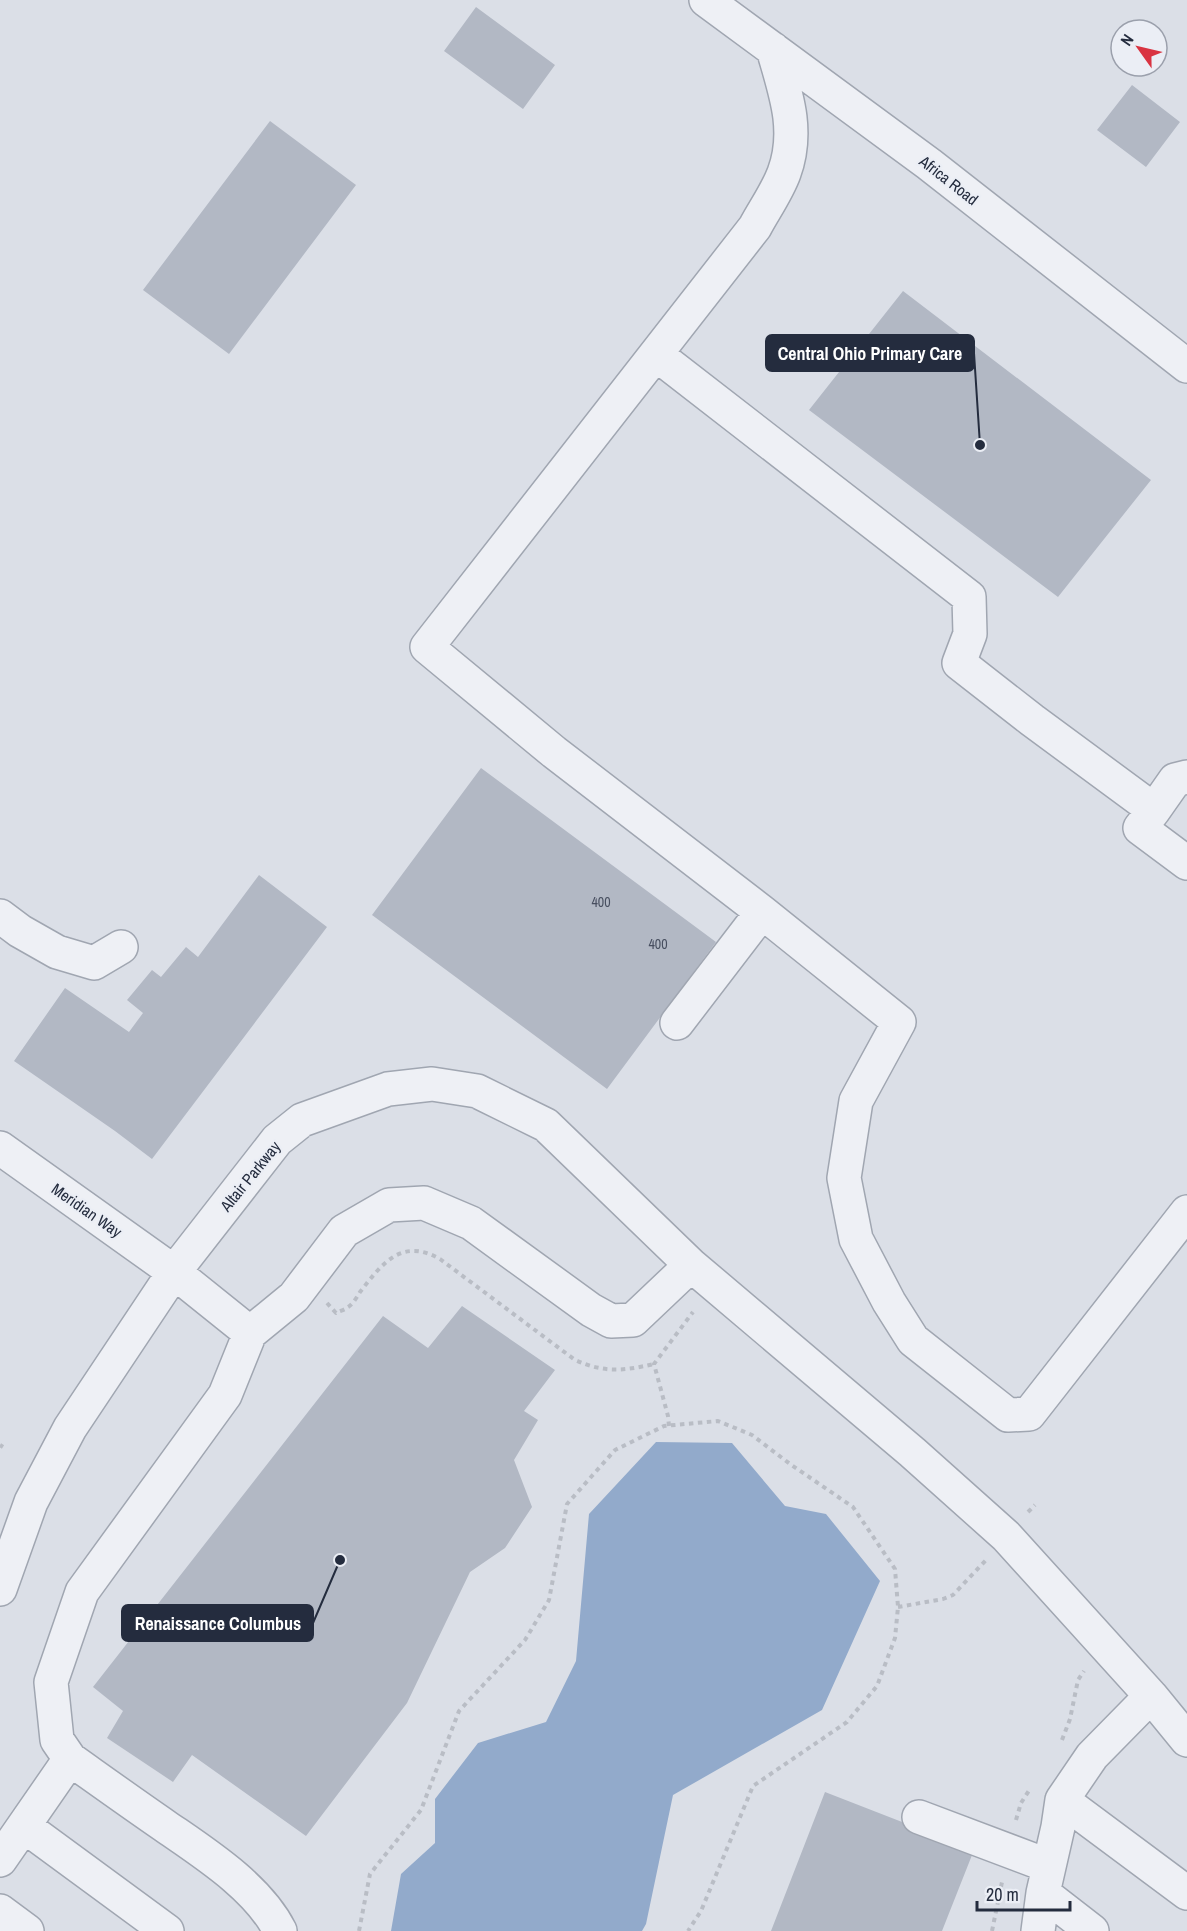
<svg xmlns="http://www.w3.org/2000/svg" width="1187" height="1931" viewBox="0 0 1187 1931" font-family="'Archivo Narrow',sans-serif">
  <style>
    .water { fill: #92aacb }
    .building { fill: #b2b8c4 }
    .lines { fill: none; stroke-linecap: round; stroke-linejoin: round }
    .minor-casing { stroke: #a0a6b1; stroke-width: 36 }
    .path { stroke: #b9bdc5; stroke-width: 4; stroke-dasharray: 4.5 4.5; stroke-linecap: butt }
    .minor { stroke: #eef0f5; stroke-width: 33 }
    .labels { text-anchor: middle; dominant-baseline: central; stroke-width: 4.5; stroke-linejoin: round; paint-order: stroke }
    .number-label { font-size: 14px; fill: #484f60 }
    .street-label { font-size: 16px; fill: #242c3e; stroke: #ebeef5 }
    .leader { fill: none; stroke: #242c3e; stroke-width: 2 }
    .callout-dot { fill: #242c3e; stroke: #ebeef5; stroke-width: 2 }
    .callout { fill: #242c3e; stroke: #242c3e; stroke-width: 2 }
    .callout-label { font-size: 18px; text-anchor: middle; font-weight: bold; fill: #fff }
  </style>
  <rect width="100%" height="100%" fill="#dbdfe7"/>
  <path class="water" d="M 656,1442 L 732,1443 L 785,1506 L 826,1514 L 880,1581 L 822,1710 L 673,1795 L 646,1924 L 642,1931 L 391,1931 L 401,1874 L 435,1843 L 435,1799 L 478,1743 L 546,1722 L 576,1661 L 589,1514 Z"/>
  <path class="building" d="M 476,7 L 555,65 L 523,109 L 444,51 Z
    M 1132,85 L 1180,122 L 1146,167 L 1097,130 Z
    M 270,121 L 356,185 L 229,354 L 143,290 Z
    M 903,291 L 1151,480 L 1058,597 L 809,410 Z
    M 481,768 L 716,942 L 607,1089 L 372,915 Z
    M 259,875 L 327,927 L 152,1159 L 115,1131 L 14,1061 L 65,988 L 129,1032 L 143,1013 L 127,1000 L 152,970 L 161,977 L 186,947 L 198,957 Z
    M 462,1306 L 555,1370 L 524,1411 L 538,1420 L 514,1460 L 532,1507 L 505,1548 L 470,1572 L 407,1703 L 306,1836 L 192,1755 L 173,1782 L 107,1738 L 123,1711 L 93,1687 L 383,1316 L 428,1348 Z
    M 825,1792 L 974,1850 L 942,1931 L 771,1931 Z"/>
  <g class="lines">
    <g class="minor-casing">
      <path id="minor" d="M 706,0 L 929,164 L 1187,366
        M 773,49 C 785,91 800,130 784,173 C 777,192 764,210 755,227 L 427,647 L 554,752 L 762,912 L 899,1022 L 856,1101 L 844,1178 L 856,1239 L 889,1302 L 913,1340 L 1008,1415 L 1029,1414 L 1187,1212
        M 657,355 L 969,597 L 970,634 L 959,663 L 1032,720 L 1154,810 L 1175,780 L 1187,777
        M 1154,810 L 1140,828 L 1187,863
        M 0,916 L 20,931 L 57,952 L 94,963 L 121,947
        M 677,1023 L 762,912
        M 0,1148 L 174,1272 L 250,1333 L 225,1395 L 82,1592 L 51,1682 L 57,1740 L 70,1759 C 101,1781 133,1804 165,1826 C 204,1853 258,1887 280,1931
        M 250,1333 L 294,1297 L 344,1231 L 389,1205 L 424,1203 L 471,1223 L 591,1310 L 611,1321 L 633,1320 L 691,1265
        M 0,1589 L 31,1502 L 70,1428 L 174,1272 L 277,1140 L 302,1120 L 388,1089 L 432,1084 L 477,1091 L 546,1125 L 691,1265 L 912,1452 L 1006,1536 L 1151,1696 L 1187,1740
        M 1062,1800 L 1187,1893
        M 919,1817 L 1049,1866
        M 24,1826 L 167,1931
        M 0,1860 L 70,1759
        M 1043,1893 L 1058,1827 L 1062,1800 L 1092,1756 L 1151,1696
        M 0,1911 L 27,1931
        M 1038,1931 L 1043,1893 L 1092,1931"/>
    </g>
    <path class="path" d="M 327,1303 L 336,1313 C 339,1311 345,1310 348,1307 C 353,1304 357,1297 360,1292 C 382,1264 401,1237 440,1259 L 575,1360 C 604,1373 623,1371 654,1364
      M 669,1426 L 668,1416 L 654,1364 L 693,1312
      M 0,1445 L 3,1447
      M 1028,1512 L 1035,1505
      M 898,1607 L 943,1599 L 953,1595 L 986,1560
      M 1062,1740 L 1070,1719 L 1078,1680 L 1084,1671
      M 1016,1820 L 1021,1803 L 1030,1789
      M 359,1931 L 370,1874 L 421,1810 L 459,1711 L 525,1640 L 549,1600 L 567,1504 L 615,1450 L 664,1426 L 718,1421 L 752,1435 L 790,1464 L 853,1507 L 895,1569 L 898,1607 L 895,1638 L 877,1686 L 847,1722 L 753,1786 L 701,1911 L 688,1931
      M 992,1931 L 1002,1882"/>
    <use href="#minor" class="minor"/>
  </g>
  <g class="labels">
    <g class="number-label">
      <text x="601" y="902">400</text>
      <text x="658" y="944">400</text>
    </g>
    <g class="street-label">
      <text transform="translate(949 180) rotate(38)">Africa Road</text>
      <text transform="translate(250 1176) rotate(-51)">Altair Parkway</text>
      <text transform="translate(87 1210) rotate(35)">Meridian Way</text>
    </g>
  </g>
  <path class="leader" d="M980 445L974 353M340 1560L313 1623"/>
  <g class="callout-dot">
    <circle cx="980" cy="445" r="6"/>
    <circle cx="340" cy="1560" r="6"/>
  </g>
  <g class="callout">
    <rect x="766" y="335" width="208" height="36" rx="6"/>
    <rect x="122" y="1605" width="191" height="36" rx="6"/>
  </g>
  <g class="callout-label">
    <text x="870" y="360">Central Ohio Primary Care</text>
    <text x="218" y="1630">Renaissance Columbus</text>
  </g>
  <g transform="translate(1139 48) rotate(304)"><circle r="28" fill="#ebeef5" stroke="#9ba0ac" stroke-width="1.5"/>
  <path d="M0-4.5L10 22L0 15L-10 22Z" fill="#d93341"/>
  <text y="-9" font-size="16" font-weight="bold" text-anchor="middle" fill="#242c3e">N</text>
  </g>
  <path d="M977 1901v9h93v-9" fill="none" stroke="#242c3e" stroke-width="3"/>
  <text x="986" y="1901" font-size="18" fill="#242c3e" stroke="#ebeef5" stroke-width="4.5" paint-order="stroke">20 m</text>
</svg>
